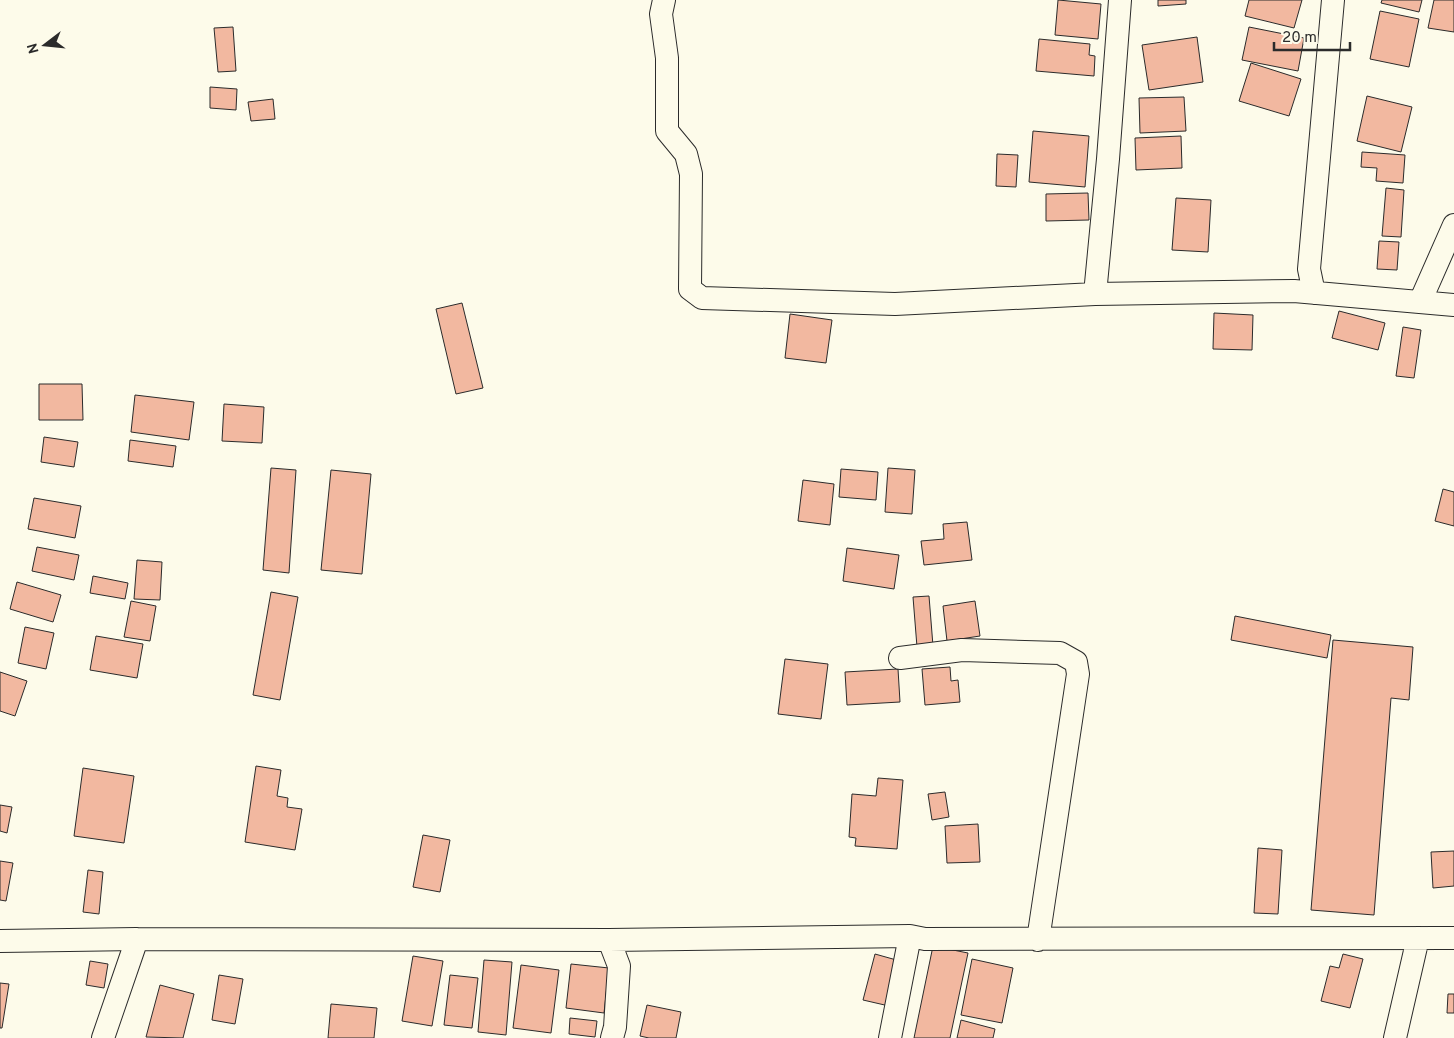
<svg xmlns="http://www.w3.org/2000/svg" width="1454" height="1038" viewBox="0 0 1454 1038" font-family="Overpass,sans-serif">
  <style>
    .building { fill: #f2b8a0; stroke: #2b2b2b }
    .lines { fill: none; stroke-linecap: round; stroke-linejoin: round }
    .street-casing { stroke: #2b2b2b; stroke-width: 24 }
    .street { stroke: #fdfbea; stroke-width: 22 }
  </style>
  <rect width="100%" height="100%" fill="#fdfbea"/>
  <path class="building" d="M 1058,0 L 1101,4 L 1098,39 L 1055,35 Z
    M 1158,0 L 1186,0 L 1186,4 L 1158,6 Z
    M 1249,0 L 1302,0 L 1294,28 L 1245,16 Z
    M 1382,0 L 1422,0 L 1419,12 L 1381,3 Z
    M 1434,0 L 1454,0 L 1454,32 L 1428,28 Z
    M 1380,11 L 1419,19 L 1409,67 L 1370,59 Z
    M 233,27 L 236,71 L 218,72 L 214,28 Z
    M 1249,27 L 1304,38 L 1298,71 L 1242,60 Z
    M 1197,37 L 1203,82 L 1149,90 L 1142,45 Z
    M 1039,39 L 1090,44 L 1089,55 L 1095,56 L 1094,76 L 1036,71 Z
    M 1251,63 L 1301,79 L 1289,116 L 1239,101 Z
    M 210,87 L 237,89 L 236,110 L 210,108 Z
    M 1367,96 L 1412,107 L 1401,152 L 1357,141 Z
    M 1184,97 L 1186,131 L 1140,133 L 1139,98 Z
    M 273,99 L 275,119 L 251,121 L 248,102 Z
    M 1033,131 L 1089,136 L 1085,187 L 1029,182 Z
    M 1181,136 L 1182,168 L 1136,170 L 1135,138 Z
    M 1362,152 L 1405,155 L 1403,183 L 1376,181 L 1377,168 L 1361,167 Z
    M 997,154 L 1018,155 L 1016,187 L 996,186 Z
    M 1386,188 L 1404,190 L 1401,237 L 1382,236 Z
    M 1088,193 L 1089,220 L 1046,221 L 1046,194 Z
    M 1176,198 L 1211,200 L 1208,252 L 1172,250 Z
    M 1379,241 L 1399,242 L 1397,270 L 1377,269 Z
    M 462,303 L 483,388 L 456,394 L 436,309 Z
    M 1339,311 L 1385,323 L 1378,350 L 1332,338 Z
    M 1214,313 L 1253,315 L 1252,350 L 1213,349 Z
    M 790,314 L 832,320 L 826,363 L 785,358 Z
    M 1403,327 L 1421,330 L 1414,378 L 1396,376 Z
    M 39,384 L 82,384 L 83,420 L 39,420 Z
    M 135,395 L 194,402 L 189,440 L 131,432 Z
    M 224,404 L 264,407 L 262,443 L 222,441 Z
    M 44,437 L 78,442 L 74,467 L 41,462 Z
    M 130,440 L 176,446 L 173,467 L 128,461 Z
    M 271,468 L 296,470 L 289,573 L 263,570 Z
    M 888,468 L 915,470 L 912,514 L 885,512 Z
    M 841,469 L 878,472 L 876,500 L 839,497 Z
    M 331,470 L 371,474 L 362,574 L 321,570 Z
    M 803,480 L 834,484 L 830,525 L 798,521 Z
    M 1443,489 L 1454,492 L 1454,526 L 1435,521 Z
    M 34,498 L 81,506 L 75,538 L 28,529 Z
    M 967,522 L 972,560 L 924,565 L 921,541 L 944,539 L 943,524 Z
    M 37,547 L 79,555 L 74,580 L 32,571 Z
    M 847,548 L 899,555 L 894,589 L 843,581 Z
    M 137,560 L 162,562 L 160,600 L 134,599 Z
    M 93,576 L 128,583 L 125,599 L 90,593 Z
    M 17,582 L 61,595 L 53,622 L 10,609 Z
    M 271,592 L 298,597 L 280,700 L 253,695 Z
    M 929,596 L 933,646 L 917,647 L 913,597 Z
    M 131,601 L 156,606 L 150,641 L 124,637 Z
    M 975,601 L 980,636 L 947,641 L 943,606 Z
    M 1235,616 L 1331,635 L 1327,658 L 1231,640 Z
    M 25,627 L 54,633 L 46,669 L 18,663 Z
    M 96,636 L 143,644 L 137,678 L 90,670 Z
    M 1333,640 L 1413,647 L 1409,700 L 1391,698 L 1374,915 L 1311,910 Z
    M 785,659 L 828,664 L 821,719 L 778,714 Z
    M 950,667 L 951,681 L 958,680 L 960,702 L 925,705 L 922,669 Z
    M 898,669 L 900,702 L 847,705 L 845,672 Z
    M 0,672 L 27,681 L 15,716 L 0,711 Z
    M 256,766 L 281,770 L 277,796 L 288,798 L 287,807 L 302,809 L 295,850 L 245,842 Z
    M 83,768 L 134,776 L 124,843 L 74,836 Z
    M 878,778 L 903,780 L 897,849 L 855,846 L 856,838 L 849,837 L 852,794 L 876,796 Z
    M 945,792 L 949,817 L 932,820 L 928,794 Z
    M 0,805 L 12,807 L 7,833 L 0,831 Z
    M 978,824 L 980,862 L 947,863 L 945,826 Z
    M 423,835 L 450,840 L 440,892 L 413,887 Z
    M 1258,848 L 1282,850 L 1278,914 L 1254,913 Z
    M 1454,851 L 1454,886 L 1433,888 L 1431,852 Z
    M 0,861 L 13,863 L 6,901 L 0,900 Z
    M 88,870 L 103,872 L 99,914 L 83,912 Z
    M 933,946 L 968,953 L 950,1038 L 914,1038 Z
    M 875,954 L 900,961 L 889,1006 L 863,1000 Z
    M 1343,954 L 1363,959 L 1350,1008 L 1321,1001 L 1330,966 L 1339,968 Z
    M 413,956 L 443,961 L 432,1026 L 402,1021 Z
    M 972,959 L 1013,968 L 1002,1023 L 961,1015 Z
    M 484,960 L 512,962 L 506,1035 L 478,1032 Z
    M 90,961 L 108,964 L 104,988 L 86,985 Z
    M 571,964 L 609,968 L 604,1013 L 566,1008 Z
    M 521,965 L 559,970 L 551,1033 L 513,1028 Z
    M 219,975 L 243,979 L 235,1024 L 212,1020 Z
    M 450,975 L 478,978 L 472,1028 L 444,1025 Z
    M 0,983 L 9,984 L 2,1028 L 0,1028 Z
    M 160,985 L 194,994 L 183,1038 L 146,1037 Z
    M 1448,994 L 1454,994 L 1454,1013 L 1447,1013 Z
    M 331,1004 L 377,1008 L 374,1038 L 328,1038 Z
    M 647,1005 L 681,1012 L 676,1038 L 649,1038 L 640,1036 Z
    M 570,1018 L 597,1021 L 595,1037 L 569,1034 Z
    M 961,1020 L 995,1029 L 993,1038 L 957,1038 Z"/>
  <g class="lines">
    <g class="street-casing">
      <path id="street" d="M 664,0 L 661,14 L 667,58 L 667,131 L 686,154 L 691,174 L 690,289 L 702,298 L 895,304 L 1095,294
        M 1120,0 L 1108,159 L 1095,294 L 1294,291 L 1454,305
        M 1314,293 L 1309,269 L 1333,0
        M 1420,302 L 1454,225
        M 900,658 L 962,650 L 1060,653 L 1076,662 L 1078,674 L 1038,940
        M 609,940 L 619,966 L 615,1027 L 612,1038
        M 0,941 L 137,939
        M 103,1038 L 137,939 L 609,940 L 910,936 L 925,939 L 1454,938
        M 890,1038 L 910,936
        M 1395,1038 L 1418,938"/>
    </g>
    <use href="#street" class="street"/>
  </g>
  <g transform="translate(45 45) rotate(254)" stroke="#fdfbea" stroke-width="4" paint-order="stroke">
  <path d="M0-4L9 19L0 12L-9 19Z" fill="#2b2b2b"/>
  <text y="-8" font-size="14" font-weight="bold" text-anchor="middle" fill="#2b2b2b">N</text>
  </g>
  <path d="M1274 42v8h76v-8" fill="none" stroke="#2b2b2b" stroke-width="2.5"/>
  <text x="1282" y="42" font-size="15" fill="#2b2b2b" stroke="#fdfbea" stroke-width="4" paint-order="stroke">20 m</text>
</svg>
